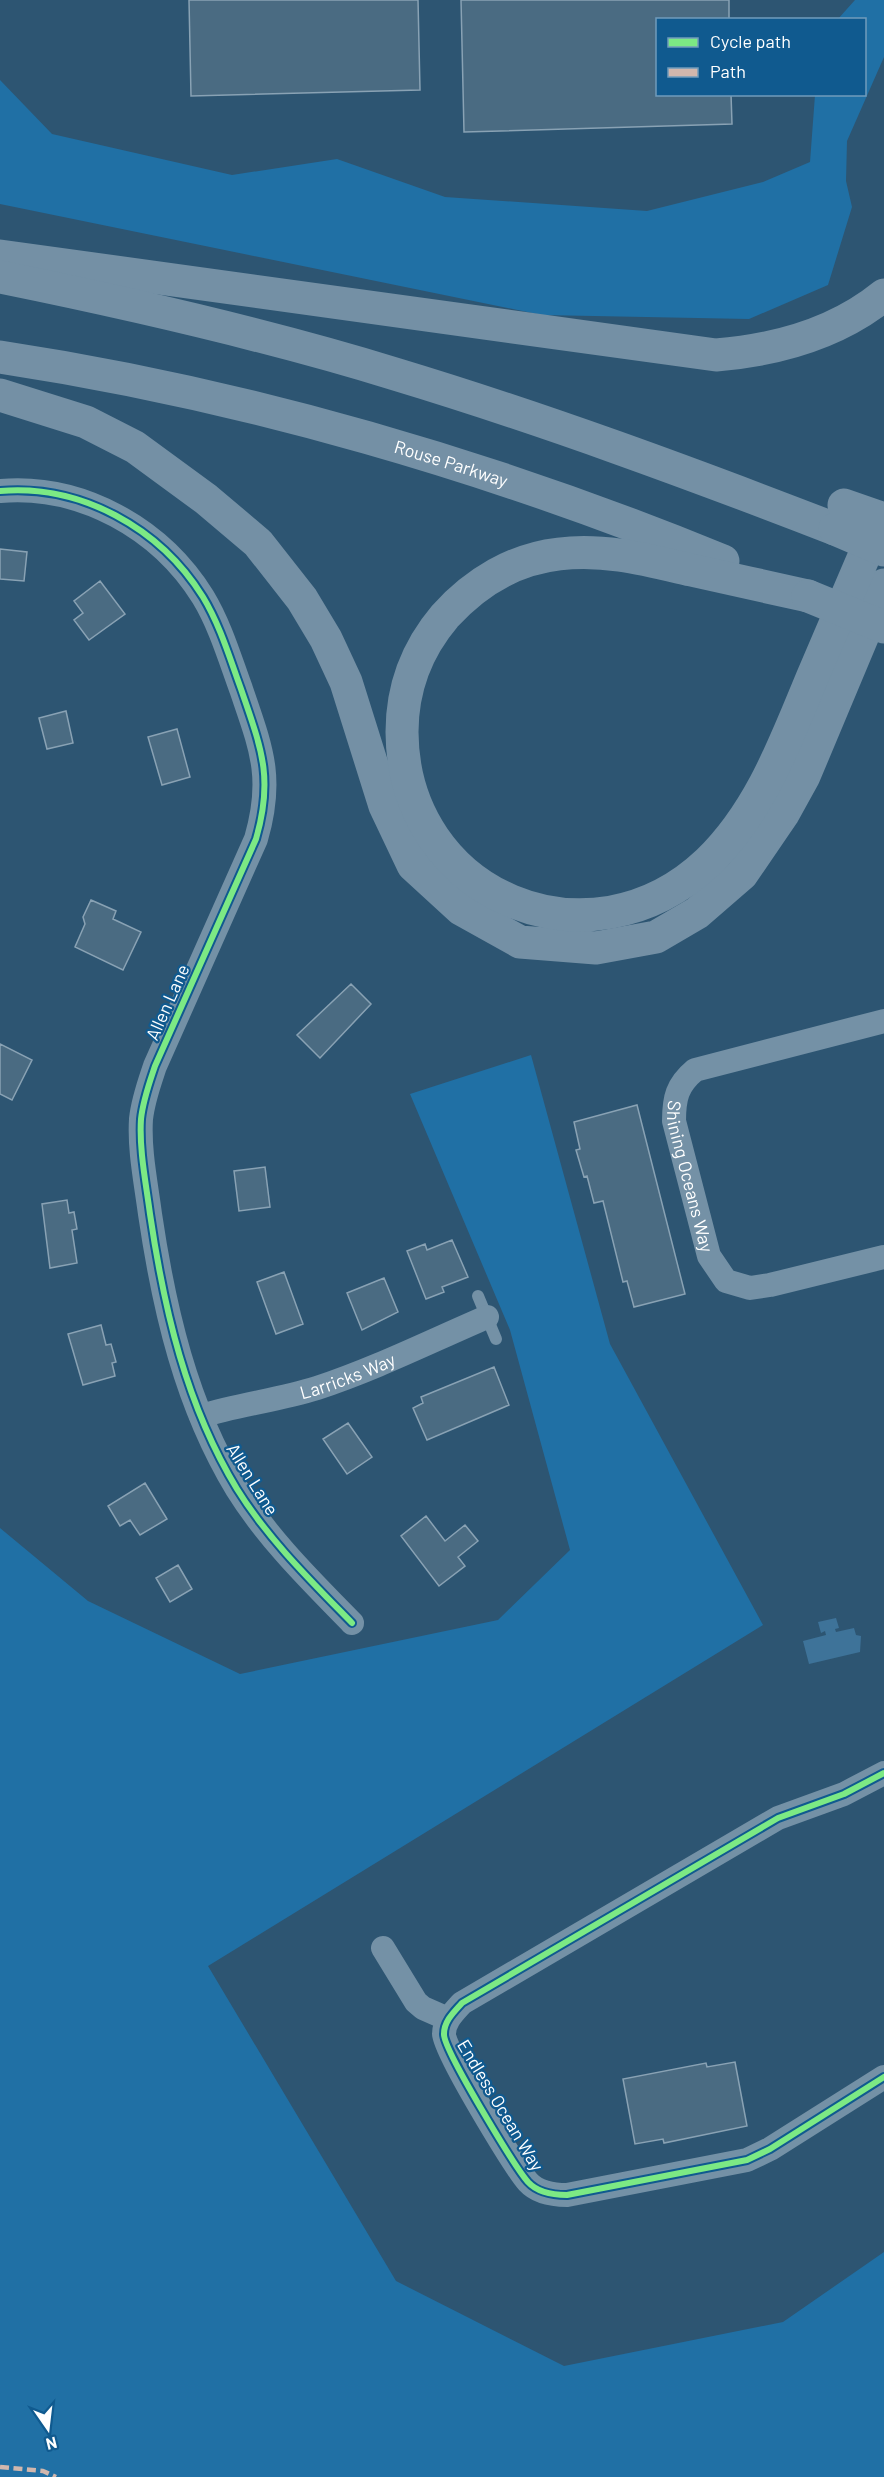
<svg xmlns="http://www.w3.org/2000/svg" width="884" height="2477" viewBox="0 0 884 2477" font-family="Barlow,sans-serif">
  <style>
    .green { fill: #2070a5 }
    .water { fill: #3e7399 }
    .building { fill: #4a6b82; stroke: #89a2b4; stroke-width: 1.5 }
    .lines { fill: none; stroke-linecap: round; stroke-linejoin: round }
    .lane { stroke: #7491a6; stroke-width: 12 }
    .street { stroke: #7491a6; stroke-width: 24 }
    .primary { stroke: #7490a5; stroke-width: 33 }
    .primary-bridge { stroke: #7490a5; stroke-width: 33 }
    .quiet { stroke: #d1b7ad; stroke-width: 4.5; stroke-dasharray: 9 4.5; stroke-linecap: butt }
    .cycleway-casing { stroke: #105a8f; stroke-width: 10 }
    .cycleway { stroke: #7ce984; stroke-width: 6 }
    .labels { text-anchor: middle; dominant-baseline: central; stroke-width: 4.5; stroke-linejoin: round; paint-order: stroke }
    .street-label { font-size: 18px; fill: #fff; stroke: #105a8f }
  </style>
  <rect width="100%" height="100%" fill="#2d5572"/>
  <path class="green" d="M 855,0 L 884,0 L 884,57 L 847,141 L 846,181 L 852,207 L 828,285 L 749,319 L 542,315 L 0,204 L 0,80 L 52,134 L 232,175 L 337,159 L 445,197 L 647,211 L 763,182 L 810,162 L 815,95 L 864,94 L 864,20 L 838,19 Z
    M 531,1055 L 610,1344 L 763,1625 L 208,1966 L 396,2281 L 564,2366 L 783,2322 L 884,2252 L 884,2477 L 0,2477 L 0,1528 L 88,1601 L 240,1674 L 498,1620 L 570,1550 L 510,1330 L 410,1094 Z"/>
  <path class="water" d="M 836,1618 L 839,1628 L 835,1629 L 836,1632 L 854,1628 L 856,1635 L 861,1636 L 860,1652 L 809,1664 L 803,1641 L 826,1635 L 825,1631 L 821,1633 L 818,1622 Z"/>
  <path class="building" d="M 189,0 L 418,0 L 420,90 L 191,96 Z
    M 461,0 L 729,0 L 729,20 L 657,20 L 657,94 L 731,94 L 732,124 L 464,132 Z
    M 0,549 L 27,552 L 24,581 L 0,579 Z
    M 100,581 L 125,614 L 89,640 L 74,620 L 83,613 L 74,601 Z
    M 66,711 L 73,743 L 47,749 L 39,718 Z
    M 177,729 L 190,777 L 162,785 L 148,737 Z
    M 91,900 L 116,911 L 113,919 L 141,932 L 123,970 L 75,947 L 85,924 L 83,917 Z
    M 351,984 L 371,1004 L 320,1058 L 297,1035 Z
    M 0,1044 L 32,1060 L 12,1100 L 0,1094 Z
    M 637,1105 L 685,1294 L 634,1307 L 627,1281 L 623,1282 L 603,1201 L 594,1203 L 587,1176 L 584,1177 L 576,1150 L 580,1149 L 574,1122 Z
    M 265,1167 L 270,1207 L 239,1211 L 234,1171 Z
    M 67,1200 L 69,1213 L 74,1212 L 77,1229 L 72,1230 L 77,1263 L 50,1268 L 42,1204 Z
    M 452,1240 L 468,1277 L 442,1287 L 444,1292 L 426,1299 L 407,1251 L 425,1244 L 427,1250 Z
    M 284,1272 L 303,1324 L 276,1334 L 257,1282 Z
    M 384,1278 L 398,1312 L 362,1330 L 347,1293 Z
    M 101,1325 L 106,1345 L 111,1344 L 116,1362 L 112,1363 L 115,1376 L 83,1385 L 68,1334 Z
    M 494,1367 L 509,1405 L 427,1440 L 413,1408 L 423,1403 L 421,1397 Z
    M 348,1423 L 372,1457 L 347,1474 L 323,1439 Z
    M 145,1483 L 167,1519 L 140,1535 L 130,1520 L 120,1526 L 108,1506 Z
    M 426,1516 L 445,1541 L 465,1525 L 478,1541 L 458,1557 L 465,1566 L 439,1586 L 401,1536 Z
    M 178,1565 L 192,1589 L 170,1602 L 156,1578 Z
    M 735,2062 L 747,2126 L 664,2143 L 663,2139 L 635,2144 L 623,2079 L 706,2063 L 707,2067 Z"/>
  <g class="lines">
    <path class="lane" d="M 478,1296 L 496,1339"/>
    <g class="street">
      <path d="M 0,491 C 81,484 160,528 203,597 C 220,625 230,659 241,689 C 261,748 274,777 256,839 L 155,1066 C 149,1084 143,1100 141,1119 C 139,1150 146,1183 150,1214 C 164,1309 186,1405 237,1489 C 268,1539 311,1581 352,1623"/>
      <path id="s1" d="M 884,1021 L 695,1070 C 677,1085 674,1098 674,1121 L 709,1256 L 726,1281 L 750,1288 L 770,1285 L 884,1257"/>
      <path id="s2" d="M 201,1416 C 240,1404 279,1400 317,1388 C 375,1369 431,1341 487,1317"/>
      <path d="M 884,1773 L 844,1794 L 778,1818 L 462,2003 C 454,2012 444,2021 444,2034 C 443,2049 515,2167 528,2182 C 538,2193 553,2195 567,2195 L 747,2160 L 770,2149 L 884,2077"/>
      <path d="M 383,1948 L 416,2002 L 423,2008 L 448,2019"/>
    </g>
    <g class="primary">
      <path d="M 0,256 L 716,355 C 777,350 836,334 884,295"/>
      <path d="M 0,277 C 133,304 265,334 395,374 C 544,419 690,473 835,529"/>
      <path id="s3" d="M 0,357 C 245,394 494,467 723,561"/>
      <path d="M 0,395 L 86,422 L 135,447 L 206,499 L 258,543 L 302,599 L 326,639 L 346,682 L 385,806 L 413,865 L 461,909 L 520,942 L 596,948 L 656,937 L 697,913 L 742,874 L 783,814 L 804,776 L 884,585"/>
      <path d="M 808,596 C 769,587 730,579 691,570 C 648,560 604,548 559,554 C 514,559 475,583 445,616 C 417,649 402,689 402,732 C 403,897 590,974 708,862 C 760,812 785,743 812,678 C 835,625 857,572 880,519"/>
    </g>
    <path class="primary-bridge" d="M 844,505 L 884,519
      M 835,529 L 884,550
      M 808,596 L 884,627"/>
    <path class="quiet" d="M 0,2467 L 43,2471 L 56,2477"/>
    <g class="cycleway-casing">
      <path id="cycleway" d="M 0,491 C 81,484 160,528 203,597 C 220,625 230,659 241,689 C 261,748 274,777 256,839 L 155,1066 C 149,1084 143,1100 141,1119 C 139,1150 146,1183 150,1214 C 164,1309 186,1405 237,1489 C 268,1539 311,1581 352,1623
        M 884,1773 L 844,1794 L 778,1818 L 462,2003 C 454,2012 444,2021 444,2034 C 443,2049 515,2167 528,2182 C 538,2193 553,2195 567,2195 L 747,2160 L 770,2149 L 884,2077"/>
    </g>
    <use href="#cycleway" class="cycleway"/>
  </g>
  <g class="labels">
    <g class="street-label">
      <text stroke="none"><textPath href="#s3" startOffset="464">Rouse Parkway</textPath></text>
      <text transform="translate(167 1002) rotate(-66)">Allen Lane</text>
      <text stroke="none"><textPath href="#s1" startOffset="310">Shining Oceans Way</textPath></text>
      <text stroke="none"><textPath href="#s2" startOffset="152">Larricks Way</textPath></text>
      <text transform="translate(253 1479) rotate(58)">Allen Lane</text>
      <text transform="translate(501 2105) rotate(59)">Endless Ocean Way</text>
    </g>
  </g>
  <rect x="656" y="18" width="210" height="78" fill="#105a8f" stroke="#709cbc" stroke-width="1.5"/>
  <rect x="668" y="38" width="30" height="9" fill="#7ce984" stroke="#709cbc" stroke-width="1.5"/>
  <text x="710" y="48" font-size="18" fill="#ffffff">Cycle path</text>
  <rect x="668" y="68" width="30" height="9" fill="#d1b7ad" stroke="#709cbc" stroke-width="1.5"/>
  <text x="710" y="78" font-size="18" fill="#ffffff">Path</text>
  <g transform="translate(48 2429) rotate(166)" stroke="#105a8f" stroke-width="4.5" paint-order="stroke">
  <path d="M0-4.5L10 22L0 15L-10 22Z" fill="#ffffff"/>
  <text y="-9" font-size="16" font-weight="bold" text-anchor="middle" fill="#ffffff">N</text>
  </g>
</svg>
